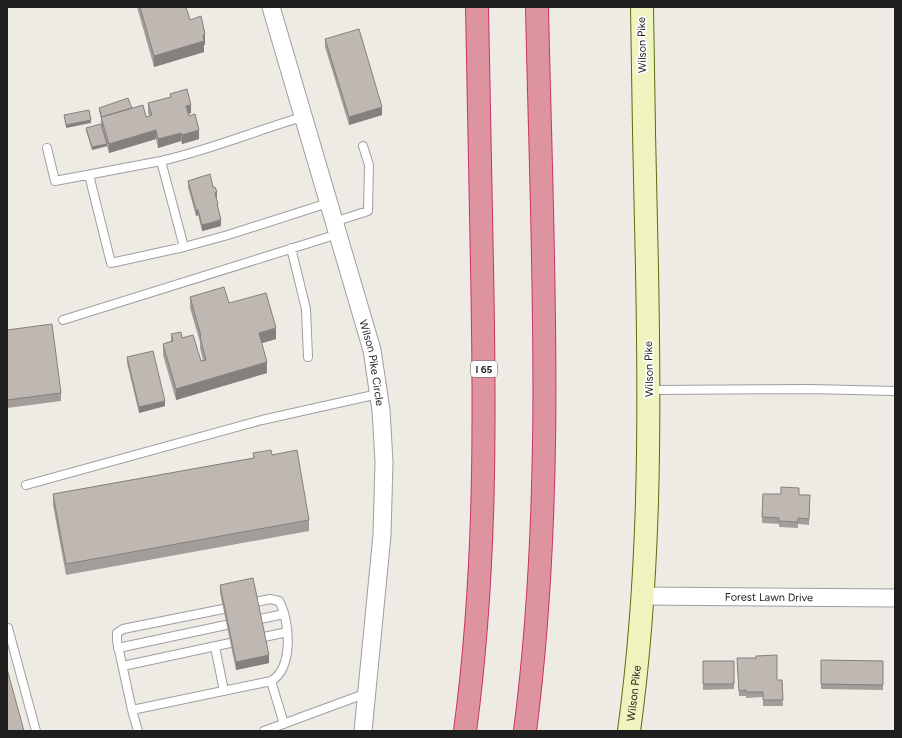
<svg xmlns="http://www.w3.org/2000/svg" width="902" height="738" viewBox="0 0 902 738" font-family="Figtree,sans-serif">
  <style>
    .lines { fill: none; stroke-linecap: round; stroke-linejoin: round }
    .lane-casing { stroke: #9f9f9f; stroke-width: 10 }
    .street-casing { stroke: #9f9f9f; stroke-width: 19 }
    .secondary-casing { stroke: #5e6a0f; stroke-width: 24 }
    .highway-casing { stroke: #c93563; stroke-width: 24 }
    .lane { stroke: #fff; stroke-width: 8 }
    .street { stroke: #fff; stroke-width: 17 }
    .secondary { stroke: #eff3bd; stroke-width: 22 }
    .highway { stroke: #de949f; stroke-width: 22 }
    .wall { fill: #a39d99 }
    .shaded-wall { fill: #85807d }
    .building { fill: #beb7b2; stroke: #85807d }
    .labels { text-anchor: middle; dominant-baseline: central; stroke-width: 3.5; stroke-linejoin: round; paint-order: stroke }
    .shield { fill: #fff; stroke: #626262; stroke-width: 1 }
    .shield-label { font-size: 10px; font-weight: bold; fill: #1e1e1e }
    .street-label { font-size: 11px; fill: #1e1e1e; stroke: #fff }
  </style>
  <rect width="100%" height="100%" fill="#eeebe5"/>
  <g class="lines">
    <g class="lane-casing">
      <path id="lane" d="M 302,117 C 255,131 210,150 161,161 L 184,247 L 228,235 L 328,203
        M 47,148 L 55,181 L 161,161
        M 89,175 L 111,263 L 184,247
        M 334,222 L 368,211 L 369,165 L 363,146
        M 291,248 L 306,309 L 308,357
        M 63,320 L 338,234
        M 650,390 L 810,389 L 895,391
        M 26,485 L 262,420 L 378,394
        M 256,602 L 270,599 L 279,601 C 290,620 294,668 271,681
        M 260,619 L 284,614
        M 7,628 L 8,628 L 36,731
        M 264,637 L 287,632
        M 215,647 L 224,691
        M 118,648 L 226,625
        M 123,666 L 230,643
        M 132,710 L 117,641 L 117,633 L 123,629 L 223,609
        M 138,731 L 132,710 L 271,681 L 284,724
        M 264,731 L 367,693"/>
    </g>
    <g class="street-casing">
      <g id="street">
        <path id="s1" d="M 271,7 L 372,350 L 381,410 L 384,462 L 382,535 L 363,731"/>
        <path id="s2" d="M 643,596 L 895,598"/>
      </g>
    </g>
    <g class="secondary-casing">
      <g id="secondary">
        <path id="s3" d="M 629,731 C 650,578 650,424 647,269 C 645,182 643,94 642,7"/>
      </g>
    </g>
    <g class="highway-casing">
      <path id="highway" d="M 465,731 C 486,576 485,421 482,266 C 480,179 479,93 477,7
        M 525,731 C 556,491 542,248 537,7"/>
    </g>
    <use href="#lane" class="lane"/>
    <use href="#street" class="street"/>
    <use href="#secondary" class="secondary"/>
    <use href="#highway" class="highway"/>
  </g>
  <path class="wall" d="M 137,7 L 186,7 L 190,20 L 205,45 L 204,45 L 204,52 L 154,67 Z
    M 325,39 L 382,115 L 349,125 L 325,47 Z
    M 170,94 L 191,113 L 189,114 L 199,139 L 182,144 L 181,141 L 158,148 L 156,139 L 109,153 L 105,140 L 107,146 L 92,150 L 86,131 L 86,128 L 101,125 L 101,118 L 99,111 L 99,108 L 132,108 L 146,117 L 149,116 L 148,112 L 148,103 L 170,97 Z
    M 188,181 L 217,198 L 216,198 L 218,204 L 218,209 L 221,226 L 202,231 L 198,215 L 196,216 L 188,187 Z
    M 190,297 L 229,303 L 276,339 L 262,343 L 267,373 L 176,400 L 163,355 L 163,344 L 171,341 L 171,334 L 182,338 L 201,361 L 203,360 L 200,348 L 200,342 L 190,308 Z
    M 7,330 L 61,393 L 61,401 L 7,408 Z
    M 127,357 L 165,406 L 139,413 L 127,363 Z
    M 253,453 L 272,455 L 309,520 L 309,531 L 66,575 L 53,505 L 53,494 L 253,458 Z
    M 763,494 L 810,495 L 809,525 L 798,524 L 798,528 L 779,527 L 779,524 L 762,523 Z
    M 220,585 L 269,663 L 236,670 L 220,593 Z
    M 737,658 L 777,680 L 782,680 L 783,706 L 763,706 L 763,697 L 746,698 L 746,696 L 739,696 Z
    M 821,660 L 883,661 L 883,690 L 821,689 Z
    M 703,661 L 734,661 L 734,689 L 703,690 Z"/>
  <path class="shaded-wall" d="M 205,34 L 205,45 L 204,45 L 204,52 L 154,67 L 154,56 Z
    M 191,105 L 191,113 L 186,114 L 186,106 Z
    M 382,107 L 382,115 L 349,125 L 349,117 Z
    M 91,120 L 91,123 L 66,128 L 66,125 Z
    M 156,130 L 156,139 L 109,153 L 109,144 Z
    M 199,130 L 199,139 L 182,144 L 182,135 Z
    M 181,133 L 181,141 L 158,148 L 158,139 Z
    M 107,144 L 107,146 L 92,150 L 92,147 Z
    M 217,192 L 217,198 L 215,198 L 215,193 Z
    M 196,210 L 198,210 L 198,215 L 196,216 Z
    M 221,220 L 221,226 L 202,231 L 202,225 Z
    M 276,328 L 276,339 L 259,344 L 259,333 Z
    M 267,362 L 267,373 L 176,400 L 176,389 Z
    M 165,401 L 165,406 L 139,413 L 139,407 Z
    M 269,655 L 269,663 L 236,670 L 236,662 Z"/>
  <path class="building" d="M 140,7 L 186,7 L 190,20 L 201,16 L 205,34 L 203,35 L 204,41 L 154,56 Z
    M 359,29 L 382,107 L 349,117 L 325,39 Z
    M 187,89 L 191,105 L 186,106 L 189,116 L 195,114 L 199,130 L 182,135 L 181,133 L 158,139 L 156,130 L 109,144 L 101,117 L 143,105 L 146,117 L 152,115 L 148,103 L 171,97 L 170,94 Z
    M 128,98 L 132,108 L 102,117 L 99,108 Z
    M 89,110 L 91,120 L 66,125 L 64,115 Z
    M 101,124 L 107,144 L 92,147 L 86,128 Z
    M 210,174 L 213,187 L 215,187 L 217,192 L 215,193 L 218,204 L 217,204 L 221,220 L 202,225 L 198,210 L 196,210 L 188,181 Z
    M 224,287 L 229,303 L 266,293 L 276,328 L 259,333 L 267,362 L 176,389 L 163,344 L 173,341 L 171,334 L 181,332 L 182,338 L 193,335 L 201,361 L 206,360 L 200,337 L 201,336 L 190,297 Z
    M 52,324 L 61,393 L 7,400 L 7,330 Z
    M 153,351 L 165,401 L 139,407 L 127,357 Z
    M 271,450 L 272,455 L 297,450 L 309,520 L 66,564 L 53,494 L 254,458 L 253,453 Z
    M 781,487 L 799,488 L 799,495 L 810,495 L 809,519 L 798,518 L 798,522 L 779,521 L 779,518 L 762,517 L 763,494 L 781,494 Z
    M 253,578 L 269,655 L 236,662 L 220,585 Z
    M 777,655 L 777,680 L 782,680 L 783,700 L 763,700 L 763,692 L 746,692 L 746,690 L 739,691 L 737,658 L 756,658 L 756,656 Z
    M 821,660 L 883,661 L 883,685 L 821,684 Z
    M 703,661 L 734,661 L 734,684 L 703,684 Z
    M 7,669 L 24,731 L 7,731 Z"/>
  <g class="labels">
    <rect class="shield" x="471" y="361" width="26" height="16" rx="3"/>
    <g class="shield-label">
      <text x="484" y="369">I 65</text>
    </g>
    <g class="street-label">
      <text transform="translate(642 45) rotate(-91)">Wilson Pike</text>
      <text stroke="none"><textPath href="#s1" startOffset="370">Wilson Pike Circle</textPath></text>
      <text transform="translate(649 369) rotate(-91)">Wilson Pike</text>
      <text stroke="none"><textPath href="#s2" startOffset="126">Forest Lawn Drive</textPath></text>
      <text stroke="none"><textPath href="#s3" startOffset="38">Wilson Pike</textPath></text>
    </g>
  </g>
  <rect width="902" height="738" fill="none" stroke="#1e1e1e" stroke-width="16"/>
</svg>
